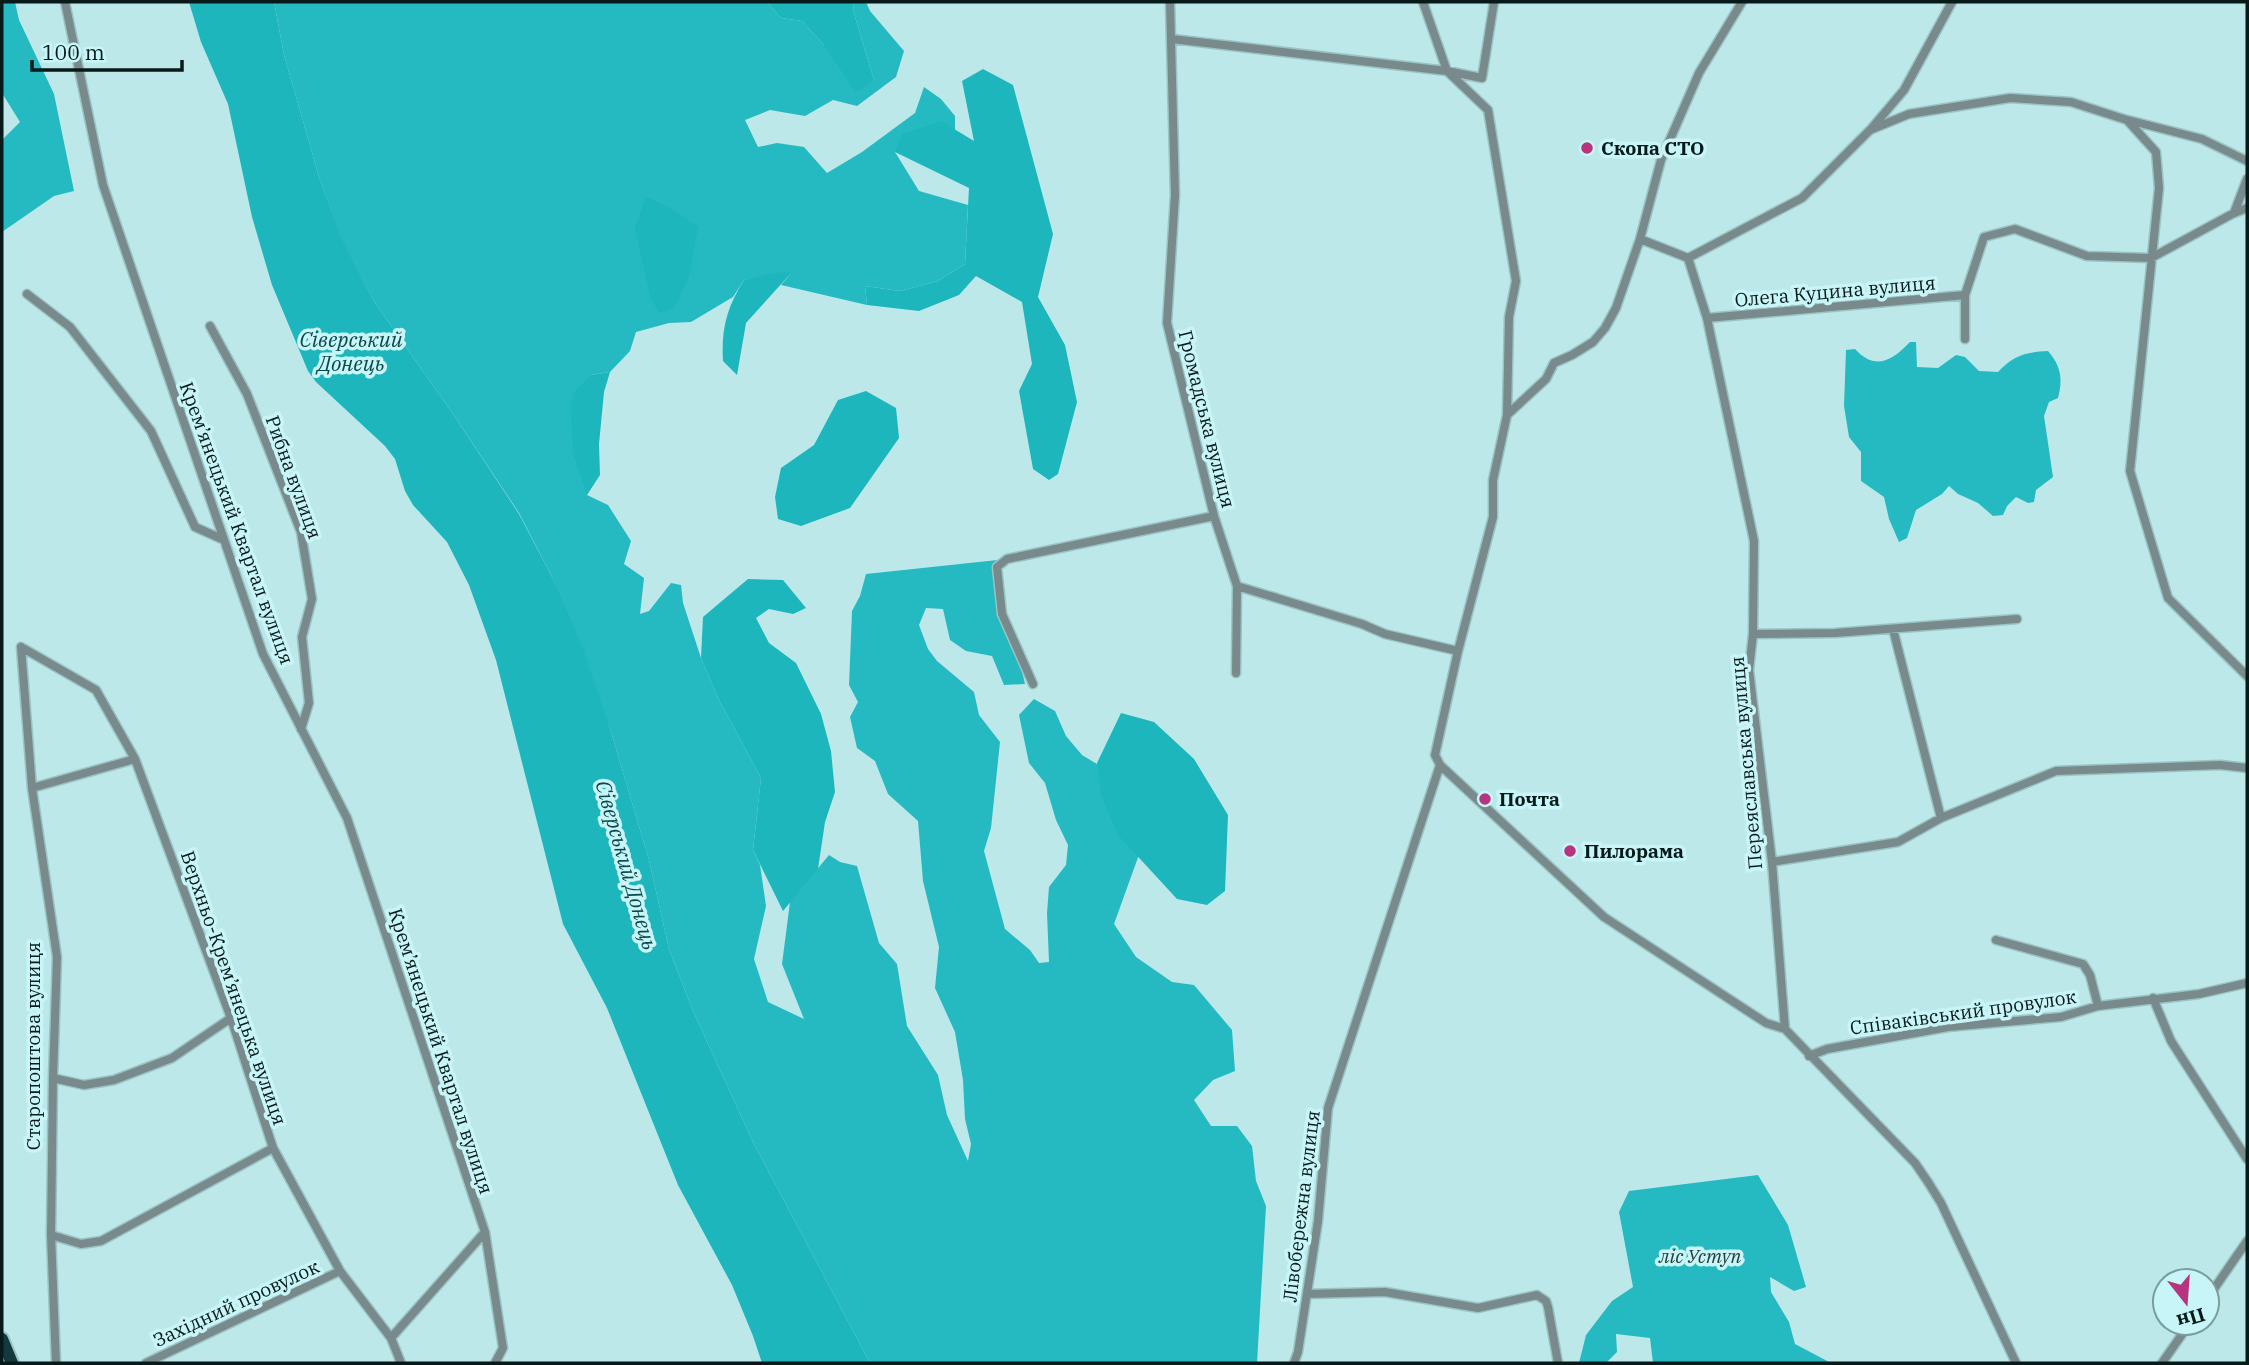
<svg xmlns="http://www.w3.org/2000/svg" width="2249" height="1365" viewBox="0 0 2249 1365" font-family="'IBM Plex Serif',serif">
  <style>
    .forest { fill: #25bac1 }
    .water { fill: #1cb6bc }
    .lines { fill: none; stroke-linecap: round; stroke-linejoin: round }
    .minor-casing { stroke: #9cc3c4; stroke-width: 11 }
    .trunk-casing { stroke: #9cc3c4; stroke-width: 16 }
    .minor { stroke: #788a8b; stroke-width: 8 }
    .trunk { stroke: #123a3c; stroke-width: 12 }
    .poi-dot { fill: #b6357e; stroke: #c8f5f7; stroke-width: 2.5 }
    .labels { text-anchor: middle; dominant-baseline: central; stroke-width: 7; stroke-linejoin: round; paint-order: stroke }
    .poi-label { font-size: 19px; font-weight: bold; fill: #081919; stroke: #c8f5f7; text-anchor: start }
    .street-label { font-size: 19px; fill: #081919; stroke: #c8f5f7 }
    .park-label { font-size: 19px; font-style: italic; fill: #243b3c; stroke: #c8f5f7 }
    .water-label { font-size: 21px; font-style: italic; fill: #0b484b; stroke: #c8f5f7 }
  </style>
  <rect width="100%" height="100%" fill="#bce8ea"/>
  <path class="forest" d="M 2,2 L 15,2 L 19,20 L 54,94 L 74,191 L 54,196 L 2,232 L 2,140 L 20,122 L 2,93 Z
    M 274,2 L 767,2 L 781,18 L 802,21 L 823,44 L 874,80 L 853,10 L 854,2 L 866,2 L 870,11 L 904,51 L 896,77 L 857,106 L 833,100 L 805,116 L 770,110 L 745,120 L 758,147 L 777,143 L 804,147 L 827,173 L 862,152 L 915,113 L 924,87 L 941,99 L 955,116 L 955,130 L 941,122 L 895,152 L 919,191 L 968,205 L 965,264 L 938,281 L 900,291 L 865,286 L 867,305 L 781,285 L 791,273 L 744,280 L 733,297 L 691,322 L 669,323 L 636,332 L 630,351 L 610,372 L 591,375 L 587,495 L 608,505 L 631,541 L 624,564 L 644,578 L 640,614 L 649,611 L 671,583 L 681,585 L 683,603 L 701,658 L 718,698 L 761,778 L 753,850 L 760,865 L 766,906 L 754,959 L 768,1002 L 804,1019 L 782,964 L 790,902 L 829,855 L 840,862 L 857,866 L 879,943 L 897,964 L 907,1026 L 938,1075 L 947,1115 L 968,1161 L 971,1144 L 965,1119 L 963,1080 L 955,1032 L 935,988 L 939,947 L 923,881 L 918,821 L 888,794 L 875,761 L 857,748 L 850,717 L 858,702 L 849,685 L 852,611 L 860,596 L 866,574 L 1007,559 L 997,568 L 1002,614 L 1016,645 L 1025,684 L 1004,685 L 992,656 L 966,651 L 950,640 L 943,609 L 926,608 L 919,625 L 928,649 L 937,661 L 974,692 L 979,715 L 1000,742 L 991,828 L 984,851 L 1005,929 L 1030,950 L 1039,963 L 1049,962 L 1047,913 L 1049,887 L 1066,865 L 1068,845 L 1056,820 L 1045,783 L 1029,763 L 1019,715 L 1034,699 L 1055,711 L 1066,736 L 1082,755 L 1122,779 L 1145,838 L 1114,924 L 1136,957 L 1172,982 L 1194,985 L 1232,1030 L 1235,1071 L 1213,1080 L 1194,1100 L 1211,1126 L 1237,1126 L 1252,1146 L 1256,1181 L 1266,1206 L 1257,1363 L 870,1363 L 753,1142 L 693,1011 L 669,949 L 649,860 L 612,735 L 552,577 L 519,513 L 453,414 L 375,303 L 343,242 L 319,177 L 303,121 L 284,55 Z
    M 1910,342 L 1916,342 L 1917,367 L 1938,368 L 1956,355 L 1965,357 L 1979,371 L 1998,372 C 2014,355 2026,352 2048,351 C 2061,366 2063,379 2058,398 L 2049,402 L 2044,416 L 2053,477 L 2036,490 L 2034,502 L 2028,503 L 2016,497 L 2007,506 L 2003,515 L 1993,516 L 1978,503 L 1958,494 L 1949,486 L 1942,494 L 1916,510 L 1907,538 L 1899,542 L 1889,519 L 1884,497 L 1861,481 L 1861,452 L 1849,437 L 1844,406 L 1846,350 L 1855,349 C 1875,371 1892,361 1910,342 Z
    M 1758,1175 L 1788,1225 L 1806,1287 L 1794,1291 L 1770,1277 L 1771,1292 L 1789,1322 L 1795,1344 L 1831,1363 L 1653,1363 L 1650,1338 L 1616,1334 L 1617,1352 L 1606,1363 L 1579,1363 L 1586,1335 L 1612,1301 L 1633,1287 L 1619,1212 L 1629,1191 Z"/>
  <path class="water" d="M 189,2 L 274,2 L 284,55 L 303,121 L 319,177 L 343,241 L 375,303 L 453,414 L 519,514 L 552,577 L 581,643 L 612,735 L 649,860 L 669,949 L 693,1011 L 753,1142 L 870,1363 L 762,1363 L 753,1336 L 732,1285 L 678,1185 L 607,1008 L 563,924 L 496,660 L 469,585 L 447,542 L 413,505 L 405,491 L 395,459 L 385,446 L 316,382 L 308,371 L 272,285 L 252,217 L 228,104 L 201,42 Z
    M 767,2 L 854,2 L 853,10 L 874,80 L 856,92 L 823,44 L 802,21 L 781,18 Z
    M 983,69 L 1013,85 L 1053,234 L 1038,297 L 1065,345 L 1077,402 L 1058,474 L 1049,480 L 1033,469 L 1019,391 L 1032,364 L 1022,302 L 976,276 L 959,295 L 919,311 L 867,305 L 865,286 L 900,291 L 938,281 L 965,264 L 969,188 L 895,152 L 902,134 L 941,121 L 974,141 L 962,81 Z
    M 646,197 L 667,206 L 698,227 L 689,277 L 674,308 L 659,313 L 650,296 L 635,228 Z
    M 792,272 L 746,323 L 737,375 L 723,361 C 721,329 727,307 744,280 L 774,273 Z
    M 610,372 L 604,392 L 599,444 L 600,475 L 587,495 L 573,453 L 571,405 L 574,392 L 591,375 Z
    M 866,391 L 896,408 L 899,438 L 850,508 L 801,526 L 778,519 L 775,497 L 781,468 L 814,445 L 838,400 Z
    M 748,579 L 783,580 L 806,608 L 793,614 L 769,609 L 756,618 L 769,643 L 796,663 L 821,714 L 831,751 L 835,792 L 825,822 L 818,869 L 783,911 L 753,850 L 761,778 L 718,698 L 701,658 L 703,617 Z
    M 1121,713 L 1154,722 L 1194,759 L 1228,815 L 1225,891 L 1207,905 L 1177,899 L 1118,835 L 1101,795 L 1097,763 Z"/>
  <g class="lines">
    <g class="minor-casing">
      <path id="minor" d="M 65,2 L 103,185 L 263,654 L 347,818 L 485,1232 L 503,1348 L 495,1363
        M 1170,2 L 1175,195 L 1167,323 L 1214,516 L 1237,586 L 1236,673
        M 1172,39 L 1447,71 L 1482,78 L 1494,2
        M 2128,120 L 2202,139 L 2247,161
        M 1871,129 L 1904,90 L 1952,2
        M 2234,213 L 2247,179
        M 1640,239 L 1688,258 L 1707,318 L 1754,541 L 1753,634 L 1749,670 L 1772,862 L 1785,1029
        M 1688,258 L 1802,198 L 1870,130 L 1909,114 L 2010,98 L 2071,102 L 2127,120 L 2156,152 L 2159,188 L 2130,471 L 2168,598 L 2247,676
        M 27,294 L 70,327 L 151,431 L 195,527 L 224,540
        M 1707,318 L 1965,295
        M 210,326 L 247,394 L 301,532 L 312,599 L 302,637 L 309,703 L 301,729
        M 1965,339 L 1965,295 L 1984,237 L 2015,229 L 2087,256 L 2151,258 L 2234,213 L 2247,208
        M 1507,415 L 1546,379 L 1554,363 L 1572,355 L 1593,342 L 1605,328 L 1616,308 L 1640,239 L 1661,160 L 1699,73 L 1742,2
        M 1237,586 L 1362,624 L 1385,634 L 1458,651
        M 1893,629 L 1941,818
        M 1753,634 L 1835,633 L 2017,619
        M 21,647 L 96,690 L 135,759 L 231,1018 L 273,1148 L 340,1271 L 391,1338 L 401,1363
        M 21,647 L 32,788 L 57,957 L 53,1078 L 51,1235 L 56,1363
        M 1033,684 L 1002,614 L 997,567 L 1007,559 L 1214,516
        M 1440,765 L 1604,917 L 1766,1023 L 1785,1029 L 1915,1163 L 1928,1182 L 1941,1203 L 2016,1363
        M 32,788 L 135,759
        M 1772,862 L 1898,842 L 1941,818 L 2056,771 L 2220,765 L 2247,768
        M 1996,940 L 2083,964 L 2090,975 L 2098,1006
        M 2153,998 L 2171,1041 L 2247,1159
        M 1809,1056 L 1827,1049 L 1948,1027 L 2061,1017 L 2098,1006 L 2199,994 L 2247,983
        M 53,1078 L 84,1085 L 114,1080 L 172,1058 L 231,1018
        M 51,1235 L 81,1244 L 101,1241 L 273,1148
        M 1307,1294 L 1385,1292 L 1478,1308 L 1537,1295 L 1546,1301 L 1548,1307 L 1558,1363
        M 2207,1299 L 2247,1241
        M 391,1338 L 485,1232
        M 146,1363 L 340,1271
        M 1294,1363 L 1298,1352 L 1318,1221 L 1328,1108 L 1440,765 L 1435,755 L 1458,651 L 1493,517 L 1493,480 L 1507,415 L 1509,317 L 1516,281 L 1488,110 L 1447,71 L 1423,2
        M 2162,1363 L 2190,1323"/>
    </g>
    <g class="trunk-casing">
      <path id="trunk" d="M 2,1339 L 12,1363"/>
    </g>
    <use href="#minor" class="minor"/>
    <use href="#trunk" class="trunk"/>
  </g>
  <g class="poi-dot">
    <circle cx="1587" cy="148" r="7"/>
    <circle cx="1485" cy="799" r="7"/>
    <circle cx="1570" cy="851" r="7"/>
  </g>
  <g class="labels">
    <g class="poi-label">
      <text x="1601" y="148">Скопа СТО</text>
      <text x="1499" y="799">Почта</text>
      <text x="1584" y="851">Пилорама</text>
    </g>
    <g class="street-label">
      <text transform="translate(1835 291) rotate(-5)">Олега Куцина вулиця</text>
      <text transform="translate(1207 419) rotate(76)">Громадська вулиця</text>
      <text transform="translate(294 477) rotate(70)">Рибна вулиця</text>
      <text transform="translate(237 523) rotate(70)">Крем’янецький Квартал вулиця</text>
      <text transform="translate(1746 763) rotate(-95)">Переяславська вулиця</text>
      <text transform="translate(234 988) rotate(71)">Верхньо-Крем’янецька вулиця</text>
      <text transform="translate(1963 1012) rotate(-8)">Співаківський провулок</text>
      <text transform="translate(33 1046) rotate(-90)">Старопоштова вулиця</text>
      <text transform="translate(441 1051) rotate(72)">Крем’янецький Квартал вулиця</text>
      <text transform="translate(1301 1206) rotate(-83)">Лівобережна вулиця</text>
      <text transform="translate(236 1303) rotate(-25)">Західний провулок</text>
    </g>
    <g class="park-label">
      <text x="1700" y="1256">ліс Уступ</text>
    </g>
    <g class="water-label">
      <text x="351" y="339">Сіверський<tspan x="351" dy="24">Донець</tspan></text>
      <text transform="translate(627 865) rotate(74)">Сіверський Донець</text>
    </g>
  </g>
  <rect width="2249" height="1365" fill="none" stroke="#081919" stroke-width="7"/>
  <g transform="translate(2186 1302) rotate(163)"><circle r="33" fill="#c8f5f7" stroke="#7b9d9e" stroke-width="2"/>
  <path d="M0-5L12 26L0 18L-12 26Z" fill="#b6357e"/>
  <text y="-10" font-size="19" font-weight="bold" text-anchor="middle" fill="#081919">Пн</text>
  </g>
  <path d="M32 60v10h150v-10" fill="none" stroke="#081919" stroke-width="3.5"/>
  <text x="42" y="60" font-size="21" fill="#081919" stroke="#c8f5f7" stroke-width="5" paint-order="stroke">100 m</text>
</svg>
